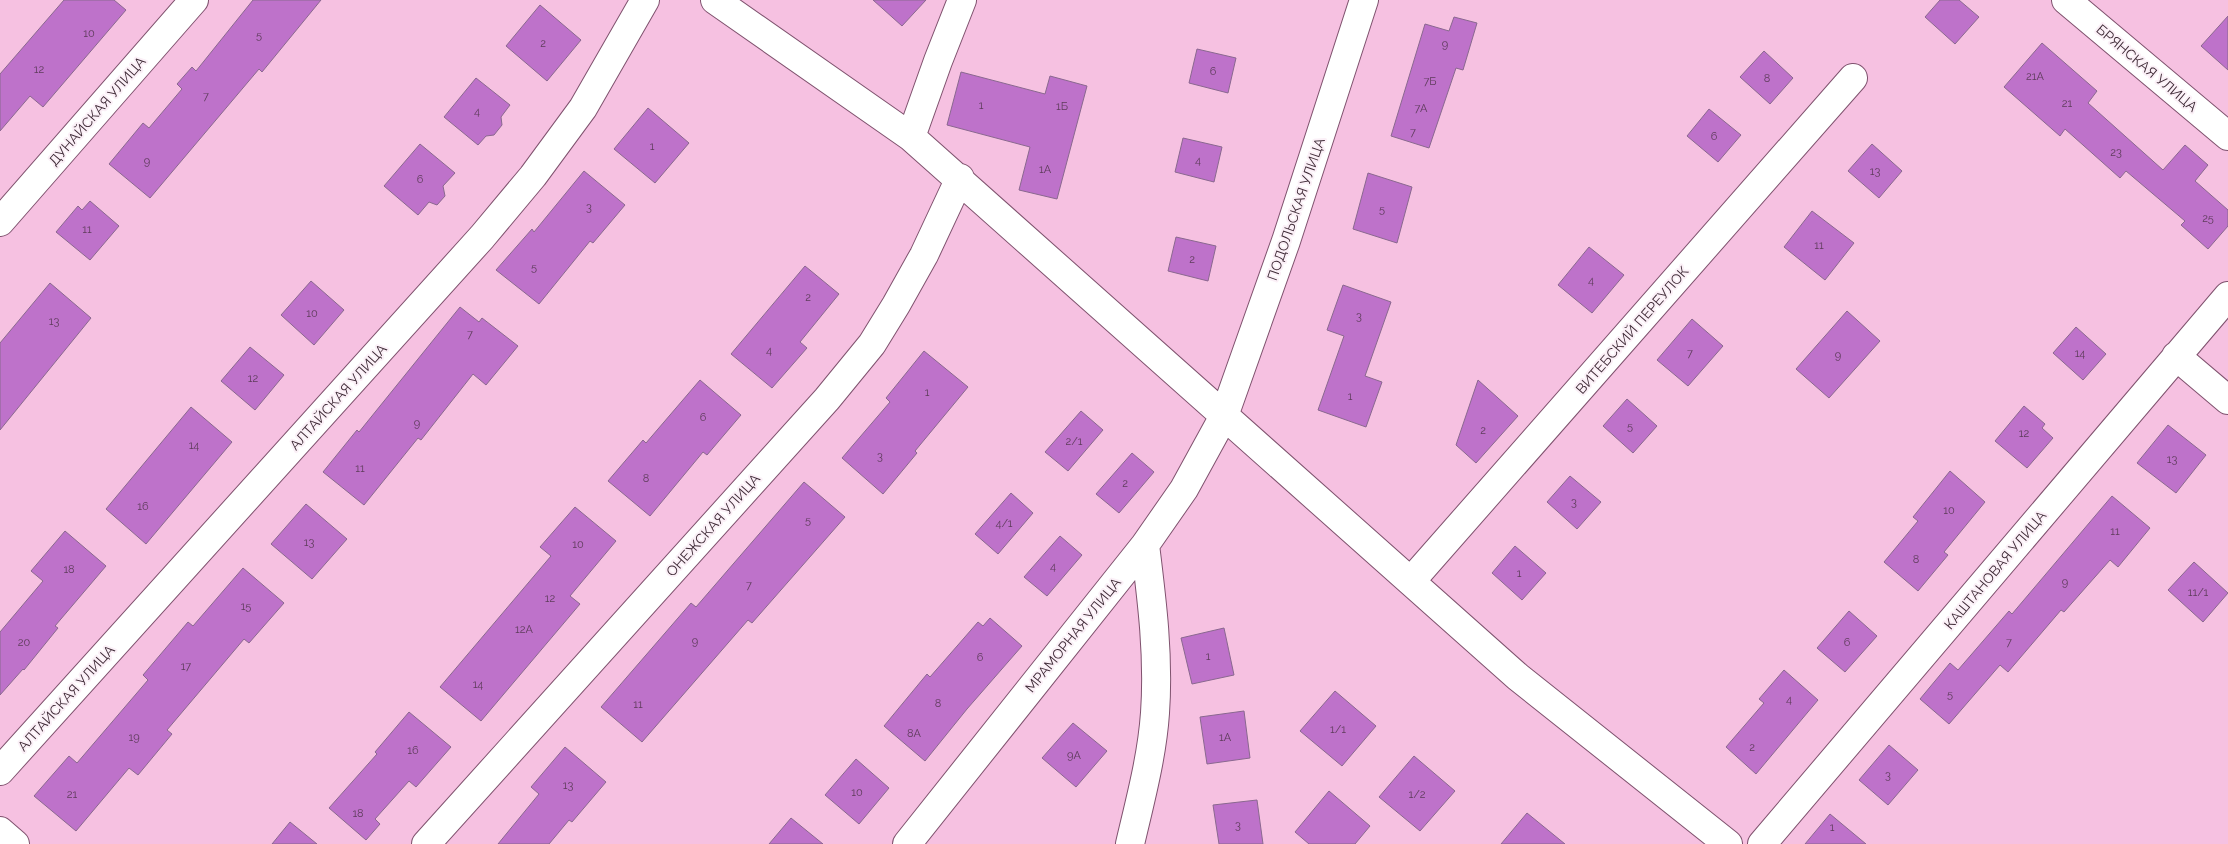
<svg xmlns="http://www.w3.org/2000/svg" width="2228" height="844" viewBox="0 0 2228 844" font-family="Raleway,sans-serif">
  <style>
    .building { fill: #be72ca; stroke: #8a688f }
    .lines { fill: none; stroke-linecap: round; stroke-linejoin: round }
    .minor-casing { stroke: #7f526e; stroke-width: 30 }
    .minor { stroke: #fff; stroke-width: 28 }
    .labels { text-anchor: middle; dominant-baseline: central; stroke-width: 4; stroke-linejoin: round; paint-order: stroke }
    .number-label { font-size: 11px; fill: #5e3c5b }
    .street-label { font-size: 14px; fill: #3e2a36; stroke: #fbf0f7 }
  </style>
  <rect width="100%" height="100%" fill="#f6c1e1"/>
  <path class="building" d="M 64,0 L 114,0 L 126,10 L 43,107 L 30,96 L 0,131 L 0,74 Z
    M 253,0 L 321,0 L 262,72 L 259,69 L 150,198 L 109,164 L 143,123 L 149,128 L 182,89 L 177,84 L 192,67 L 196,71 Z
    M 873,0 L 926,0 L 902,26 Z
    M 1940,0 L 1959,0 L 1979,17 L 1955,44 L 1925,17 Z
    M 540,5 L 581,40 L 547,81 L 506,46 Z
    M 2228,16 L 2228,70 L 2201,46 Z
    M 1454,17 L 1477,23 L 1463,70 L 1456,68 L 1429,148 L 1391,136 L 1425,24 L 1449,31 Z
    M 2042,43 L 2097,91 L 2088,103 L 2163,170 L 2185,145 L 2208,165 L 2195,181 L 2228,210 L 2228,226 L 2208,249 L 2181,225 L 2185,221 L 2126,171 L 2120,178 L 2065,129 L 2060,136 L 2004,87 Z
    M 1197,49 L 1236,58 L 1228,93 L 1189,83 Z
    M 1764,51 L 1793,78 L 1770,104 L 1740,77 Z
    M 961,72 L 1045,94 L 1050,76 L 1087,86 L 1057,199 L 1019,190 L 1030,147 L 947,125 Z
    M 476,78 L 510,105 L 501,117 L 502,125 L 494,135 L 486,136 L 478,145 L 444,117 Z
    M 648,108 L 689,143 L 655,183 L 614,149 Z
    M 1709,109 L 1741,135 L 1718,162 L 1687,136 Z
    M 1183,138 L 1222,147 L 1214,182 L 1175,172 Z
    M 420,144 L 455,173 L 443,186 L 445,196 L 437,205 L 429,202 L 418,215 L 384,186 Z
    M 1872,144 L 1902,171 L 1879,198 L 1848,171 Z
    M 584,171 L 625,205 L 593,243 L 590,241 L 539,304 L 496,270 L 532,229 L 534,232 Z
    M 1368,173 L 1412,187 L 1397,243 L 1353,229 Z
    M 90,201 L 119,226 L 90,260 L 56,232 L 78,206 L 82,210 Z
    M 1812,211 L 1854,243 L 1825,280 L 1784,247 Z
    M 1176,237 L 1216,246 L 1208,281 L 1168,271 Z
    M 1589,247 L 1624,275 L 1592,313 L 1558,285 Z
    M 805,266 L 839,294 L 800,342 L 807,348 L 772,388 L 731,354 Z
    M 311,281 L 344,310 L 314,345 L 281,315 Z
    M 50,283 L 91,318 L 0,430 L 0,343 Z
    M 1343,285 L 1391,302 L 1365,376 L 1382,382 L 1366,427 L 1318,410 L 1344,336 L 1327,330 Z
    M 460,307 L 479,322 L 482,318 L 518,346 L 486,385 L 473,374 L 421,440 L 418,438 L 364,505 L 323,472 L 357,430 L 359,432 Z
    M 1847,311 L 1880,341 L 1829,398 L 1796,369 Z
    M 1692,319 L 1723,346 L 1688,386 L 1657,360 Z
    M 2076,327 L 2106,354 L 2083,380 L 2053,353 Z
    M 250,347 L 284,375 L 255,410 L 221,381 Z
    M 924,351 L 968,387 L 915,451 L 917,453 L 883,494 L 842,458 L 890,402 L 886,398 Z
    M 700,380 L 741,415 L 707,455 L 703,452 L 650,516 L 608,481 L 643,440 L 646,443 Z
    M 1478,380 L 1518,416 L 1476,463 L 1456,445 Z
    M 1627,399 L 1657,426 L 1633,453 L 1603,426 Z
    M 2024,406 L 2045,424 L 2042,428 L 2053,438 L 2027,468 L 1995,441 Z
    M 191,407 L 232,442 L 146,544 L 106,509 Z
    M 1081,411 L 1103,430 L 1068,471 L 1045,452 Z
    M 2168,425 L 2206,455 L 2176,493 L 2137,463 Z
    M 1132,453 L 1154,472 L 1119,513 L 1096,494 Z
    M 1950,471 L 1985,502 L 1944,552 L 1948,555 L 1918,591 L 1884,562 L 1918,521 L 1913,517 Z
    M 1570,476 L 1601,502 L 1577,529 L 1547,502 Z
    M 804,482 L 845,517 L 752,623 L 748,620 L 642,742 L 601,707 L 691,603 L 696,607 Z
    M 1011,493 L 1033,513 L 998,554 L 975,534 Z
    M 2112,496 L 2150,528 L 2118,567 L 2110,560 L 2064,612 L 2061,610 L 2008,672 L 2000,665 L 1949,724 L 1920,699 L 1950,663 L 1958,670 L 2009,611 L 2012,614 Z
    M 306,504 L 347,539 L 312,579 L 271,544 Z
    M 575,507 L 616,541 L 570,596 L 580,604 L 481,721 L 440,687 L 551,556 L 540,547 Z
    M 65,531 L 106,566 L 55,626 L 58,628 L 24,670 L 23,669 L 0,695 L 0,632 L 43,581 L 31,571 Z
    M 1060,536 L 1082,555 L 1047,596 L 1024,577 Z
    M 1515,546 L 1546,573 L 1522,600 L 1492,573 Z
    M 2194,562 L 2228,593 L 2203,622 L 2168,590 Z
    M 243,568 L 284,603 L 249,643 L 244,639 L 167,730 L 172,734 L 138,775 L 129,768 L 76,831 L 34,796 L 69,756 L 77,763 L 148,680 L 143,675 L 188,622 L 193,626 Z
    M 1849,611 L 1877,636 L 1845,672 L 1817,648 Z
    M 990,618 L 1022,646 L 967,709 L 925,761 L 884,726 L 927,674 L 930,677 L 978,622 L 983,626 Z
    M 1224,628 L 1234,675 L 1192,684 L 1181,638 Z
    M 1784,670 L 1818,700 L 1756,774 L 1726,747 L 1764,703 L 1759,699 Z
    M 1335,691 L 1376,726 L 1342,766 L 1300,731 Z
    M 1244,711 L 1250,758 L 1207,764 L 1200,717 Z
    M 409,712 L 451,747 L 416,787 L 409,781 L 375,819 L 380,824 L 366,840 L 329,808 L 377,754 L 375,752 Z
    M 1073,723 L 1107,751 L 1076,787 L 1042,758 Z
    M 1889,745 L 1918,770 L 1888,805 L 1859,780 Z
    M 565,747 L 606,782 L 572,822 L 569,820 L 549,844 L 498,844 L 539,794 L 531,787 Z
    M 1414,756 L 1455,791 L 1420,831 L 1379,797 Z
    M 856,759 L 889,788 L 859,824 L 825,795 Z
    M 1329,791 L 1370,826 L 1355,844 L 1309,844 L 1295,832 Z
    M 1257,800 L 1263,844 L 1219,844 L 1213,805 Z
    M 1527,813 L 1565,844 L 1501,844 Z
    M 1830,814 L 1866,844 L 1805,844 Z
    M 791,818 L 823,844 L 769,844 Z
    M 290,822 L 317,844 L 272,844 Z"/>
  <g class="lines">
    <g class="minor-casing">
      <path id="minor" d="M 715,0 L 911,137 L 1518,677 L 1728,844
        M 2066,0 L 2228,136
        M 911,137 L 938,61 L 962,0
        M 0,222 L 194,0
        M 2176,356 L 2228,400
        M 1411,581 L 1853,78
        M 0,771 L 482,237 L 533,176 L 583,108 L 645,0
        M 0,831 L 15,844
        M 426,844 L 827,399 L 872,344 L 896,305 L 924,255 L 960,178
        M 907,844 L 1145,545 L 1184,489 L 1224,416 L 1286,241 L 1364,0
        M 1130,844 C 1140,801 1152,757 1155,713 C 1159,656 1152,601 1145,545
        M 1762,844 L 2228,296"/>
    </g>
    <use href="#minor" class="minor"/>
  </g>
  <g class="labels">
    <g class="number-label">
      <text x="89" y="33">10</text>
      <text x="259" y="35">5</text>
      <text x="543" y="43">2</text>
      <text x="1445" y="44">9</text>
      <text x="39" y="69">12</text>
      <text x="1213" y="71">6</text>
      <text x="2035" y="76">21А</text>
      <text x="1767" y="78">8</text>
      <text x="1430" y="81">7Б</text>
      <text x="206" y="96">7</text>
      <text x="2067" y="103">21</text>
      <text x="981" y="105">1</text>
      <text x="1062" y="106">1Б</text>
      <text x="1421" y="108">7А</text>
      <text x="477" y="111">4</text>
      <text x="1413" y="132">7</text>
      <text x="1714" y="136">6</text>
      <text x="652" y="146">1</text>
      <text x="2116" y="152">23</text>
      <text x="1198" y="160">4</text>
      <text x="147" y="161">9</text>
      <text x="1045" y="169">1А</text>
      <text x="1875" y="171">13</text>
      <text x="420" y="179">6</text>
      <text x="589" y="207">3</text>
      <text x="1382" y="209">5</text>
      <text x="2208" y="218">25</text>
      <text x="87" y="229">11</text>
      <text x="1819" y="245">11</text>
      <text x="1192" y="259">2</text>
      <text x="534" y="267">5</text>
      <text x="1591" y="280">4</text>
      <text x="808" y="297">2</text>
      <text x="312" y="313">10</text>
      <text x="1359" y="316">3</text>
      <text x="54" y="321">13</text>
      <text x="470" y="334">7</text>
      <text x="769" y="350">4</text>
      <text x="1690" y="353">7</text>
      <text x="2080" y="353">14</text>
      <text x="1838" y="355">9</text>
      <text x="253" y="378">12</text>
      <text x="927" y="392">1</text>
      <text x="1350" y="396">1</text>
      <text x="703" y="417">6</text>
      <text x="417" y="423">9</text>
      <text x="1630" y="426">5</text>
      <text x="1483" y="430">2</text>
      <text x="2024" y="433">12</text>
      <text x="1074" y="441">2/1</text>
      <text x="194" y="445">14</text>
      <text x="880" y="456">3</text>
      <text x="2172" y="459">13</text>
      <text x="360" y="468">11</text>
      <text x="646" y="478">8</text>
      <text x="1125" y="483">2</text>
      <text x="1574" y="502">3</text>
      <text x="143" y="506">16</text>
      <text x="1949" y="510">10</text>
      <text x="808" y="520">5</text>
      <text x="1004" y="523">4/1</text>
      <text x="2115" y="531">11</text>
      <text x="309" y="542">13</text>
      <text x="578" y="544">10</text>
      <text x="1916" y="559">8</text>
      <text x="1053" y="566">4</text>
      <text x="69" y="569">18</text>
      <text x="1519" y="573">1</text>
      <text x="2065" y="582">9</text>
      <text x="749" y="585">7</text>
      <text x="2198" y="592">11/1</text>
      <text x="550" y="598">12</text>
      <text x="246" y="606">15</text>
      <text x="524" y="629">12А</text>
      <text x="695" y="641">9</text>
      <text x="24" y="642">20</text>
      <text x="1847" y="642">6</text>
      <text x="2009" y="642">7</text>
      <text x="1208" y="656">1</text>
      <text x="980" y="657">6</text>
      <text x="186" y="666">17</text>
      <text x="478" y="684">14</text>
      <text x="1950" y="694">5</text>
      <text x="1789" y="699">4</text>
      <text x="938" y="703">8</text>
      <text x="638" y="704">11</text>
      <text x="1338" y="729">1/1</text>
      <text x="914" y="733">8А</text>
      <text x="134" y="737">19</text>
      <text x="1225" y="737">1А</text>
      <text x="1752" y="747">2</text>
      <text x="413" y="750">16</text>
      <text x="1074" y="755">9А</text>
      <text x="1888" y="775">3</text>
      <text x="568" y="785">13</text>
      <text x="857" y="792">10</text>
      <text x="72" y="794">21</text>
      <text x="1417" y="794">1/2</text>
      <text x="358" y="813">18</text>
      <text x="1238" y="825">3</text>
      <text x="1832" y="827">1</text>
    </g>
    <g class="street-label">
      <text transform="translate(2147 68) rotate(40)">БРЯНСКАЯ УЛИЦА</text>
      <text transform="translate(97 111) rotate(-49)">ДУНАЙСКАЯ УЛИЦА</text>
      <text transform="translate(1296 209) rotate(-71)">ПОДОЛЬСКАЯ УЛИЦА</text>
      <text transform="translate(1632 330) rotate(-49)">ВИТЕБСКИЙ ПЕРЕУЛОК</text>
      <text transform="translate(338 397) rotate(-48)">АЛТАЙСКАЯ УЛИЦА</text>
      <text transform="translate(713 525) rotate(-48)">ОНЕЖСКАЯ УЛИЦА</text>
      <text transform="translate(1995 570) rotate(-50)">КАШТАНОВАЯ УЛИЦА</text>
      <text transform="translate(1073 635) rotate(-51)">МРАМОРНАЯ УЛИЦА</text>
      <text transform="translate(66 698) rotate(-48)">АЛТАЙСКАЯ УЛИЦА</text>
    </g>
  </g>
</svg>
